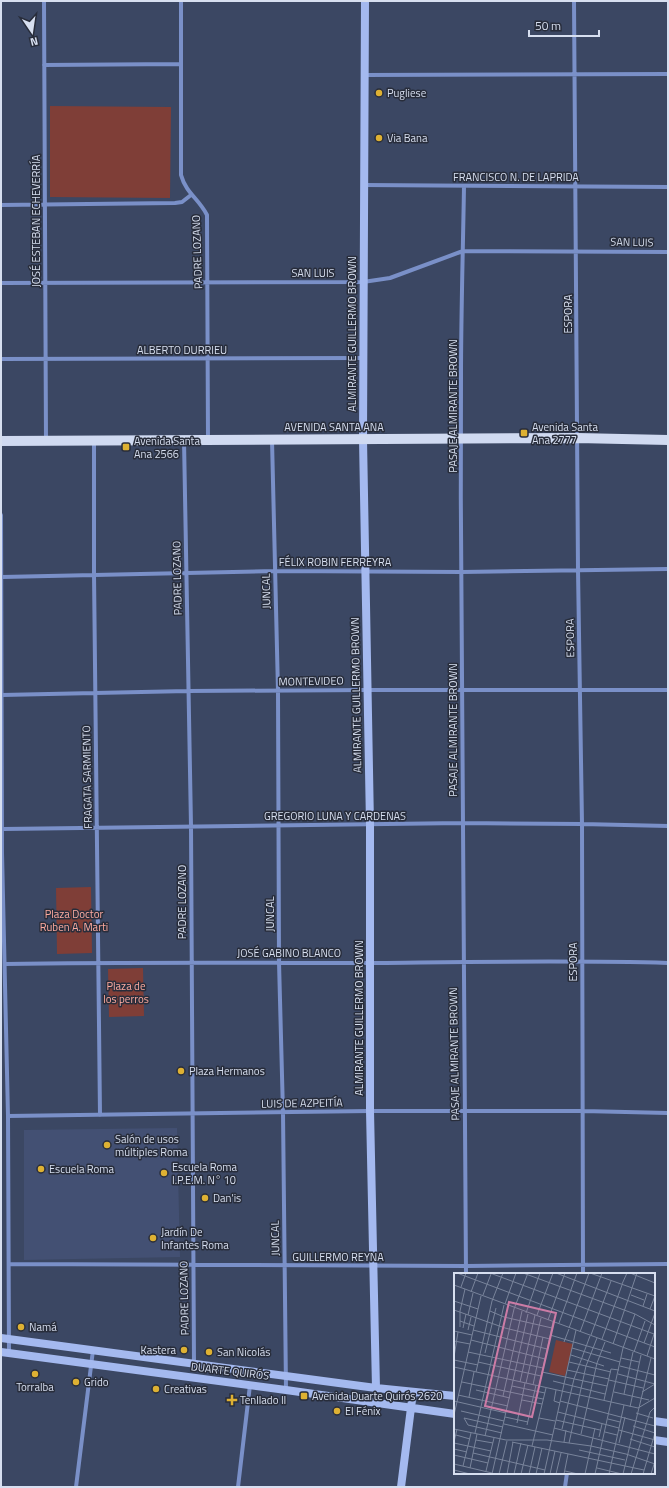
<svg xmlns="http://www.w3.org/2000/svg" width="669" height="1488" viewBox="0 0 669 1488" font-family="'Titillium Web',sans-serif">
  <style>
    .built { fill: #435073 }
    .green { fill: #7f3e37 }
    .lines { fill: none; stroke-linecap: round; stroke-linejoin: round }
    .street { stroke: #7a90c8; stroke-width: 4 }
    .secondary { stroke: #a4b9ef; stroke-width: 8 }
    .primary { stroke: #d0daf1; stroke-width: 10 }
    .poi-dot { fill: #deb133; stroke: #282d3b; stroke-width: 1.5 }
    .labels { text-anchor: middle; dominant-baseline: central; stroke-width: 3; stroke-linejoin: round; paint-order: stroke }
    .poi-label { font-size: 11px; fill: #d7dff0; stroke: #282d3b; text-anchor: start }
    .street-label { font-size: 11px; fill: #d7dff0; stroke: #282d3b }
    .park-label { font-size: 11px; fill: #feaba0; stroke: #282d3b }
    .inset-road { fill: none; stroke: #79849b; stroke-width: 1 }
    .view { fill: #cc7ca6; fill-opacity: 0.15; stroke: #cc7ca6; stroke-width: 2 }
    .inset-edge { fill: none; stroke: #d7dff0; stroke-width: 2 }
  </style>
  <rect width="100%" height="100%" fill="#3b4763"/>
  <path class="built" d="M 177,1128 L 180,1257 L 24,1260 L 24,1130 Z"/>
  <path class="green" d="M 50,106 L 171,107 L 170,198 L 50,197 Z
    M 91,887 L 92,953 L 57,954 L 56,888 Z
    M 143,968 L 144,1016 L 109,1017 L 108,969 Z"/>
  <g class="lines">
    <path class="street" d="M 44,1 L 46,441
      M 181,1 L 181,175 C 186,193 199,199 207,215 L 208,439
      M 574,1 L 578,570 L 582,824 L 583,1274
      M 44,65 L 181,64
      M 365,75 L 668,74
      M 364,185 L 668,187
      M 464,186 C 463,250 461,313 461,377 C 460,676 463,975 466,1274
      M 1,205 L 175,203 L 182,202 L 191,195
      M 1,283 L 363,282 L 390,278 L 463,251 L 668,252
      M 1,359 L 363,358
      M 184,440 L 191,826 L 194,1364
      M 272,440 L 278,691 L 279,962 L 283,1113 L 286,1390
      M 94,441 L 94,574 L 100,1115
      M 1,515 L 2,853 L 8,1116 L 9,1353
      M 2,577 L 275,571 L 462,572 L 668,569
      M 2,695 L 188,691 L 367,690 L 668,690
      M 3,829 L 462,823 L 582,824 L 668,826
      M 5,964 C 127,962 249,963 372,963 C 470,962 569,960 668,963
      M 8,1116 L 370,1111 L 583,1111 L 668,1113
      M 9,1264 L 466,1266 L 668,1264
      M 76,1487 L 93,1350
      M 238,1487 L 250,1385
      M 565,1487 L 567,1473"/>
    <path class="secondary" d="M 365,1 L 363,439 L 370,825 L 370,1111 L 376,1388
      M 1,1338 L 376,1388 L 455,1396
      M 1,1352 L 286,1390 L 455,1414
      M 654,1421 L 668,1423
      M 654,1440 L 668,1442
      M 401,1487 L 413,1392"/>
    <path class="primary" d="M 1,441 L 577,438 L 668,440"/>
  </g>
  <g class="poi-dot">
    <circle cx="379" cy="93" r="4"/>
    <circle cx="379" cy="138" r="4"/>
    <rect x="520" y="429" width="8" height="8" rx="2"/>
    <rect x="122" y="443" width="8" height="8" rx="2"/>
    <circle cx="181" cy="1071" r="4"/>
    <circle cx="107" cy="1145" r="4"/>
    <circle cx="41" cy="1169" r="4"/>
    <circle cx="164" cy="1173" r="4"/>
    <circle cx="205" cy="1198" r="4"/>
    <circle cx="153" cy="1238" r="4"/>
    <circle cx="21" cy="1327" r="4"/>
    <circle cx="184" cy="1350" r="4"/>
    <circle cx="209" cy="1352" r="4"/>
    <circle cx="35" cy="1374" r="4"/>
    <circle cx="76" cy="1382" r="4"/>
    <circle cx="156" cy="1389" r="4"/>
    <rect x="300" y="1392" width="8" height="8" rx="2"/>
    <path d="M230 1394h4v4h4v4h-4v4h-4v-4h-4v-4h4z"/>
    <circle cx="337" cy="1411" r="4"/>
  </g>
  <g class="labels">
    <g class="poi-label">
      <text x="387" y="93">Pugliese</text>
      <text x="387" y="138">Via Bana</text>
      <text x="532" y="427">Avenida Santa<tspan x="532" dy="13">Ana 2777</tspan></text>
      <text x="134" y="441">Avenida Santa<tspan x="134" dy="13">Ana 2566</tspan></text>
      <text x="189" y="1071">Plaza Hermanos</text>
      <text x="115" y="1139">Salón de usos<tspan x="115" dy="13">múltiples Roma</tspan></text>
      <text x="172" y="1167">Escuela Roma<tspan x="172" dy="13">I.P.E.M. N° 10</tspan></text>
      <text x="49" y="1169">Escuela Roma</text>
      <text x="213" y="1198">Dan'is</text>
      <text x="161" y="1232">Jardín De<tspan x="161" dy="13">Infantes Roma</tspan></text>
      <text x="29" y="1327">Namá</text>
      <text x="176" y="1350" text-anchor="end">Kastera</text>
      <text x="217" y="1352">San Nicolás</text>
      <text x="84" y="1382">Grido</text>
      <text x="35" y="1387" text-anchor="middle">Torralba</text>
      <text x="164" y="1389">Creativas</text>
      <text x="312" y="1396">Avenida Duarte Quirós 2620</text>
      <text x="240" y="1400">Tenllado II</text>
      <text x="345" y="1411">El Fénix</text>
    </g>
    <g class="street-label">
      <text x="516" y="177">FRANCISCO N. DE LAPRIDA</text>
      <text transform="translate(36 221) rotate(-90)">JOSÉ ESTEBAN ECHEVERRÍA</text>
      <text transform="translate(632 242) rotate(1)">SAN LUIS</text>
      <text transform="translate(197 252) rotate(-92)">PADRE LOZANO</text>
      <text x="313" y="273">SAN LUIS</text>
      <text transform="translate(568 314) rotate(-90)">ESPORA</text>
      <text transform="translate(352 334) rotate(-90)">ALMIRANTE GUILLERMO BROWN</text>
      <text x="182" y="350">ALBERTO DURRIEU</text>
      <text transform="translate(453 406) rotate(-90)">PASAJE ALMIRANTE BROWN</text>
      <text x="334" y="427">AVENIDA SANTA ANA</text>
      <text x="335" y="562">FÉLIX ROBIN FERREYRA</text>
      <text transform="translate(177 578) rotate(-91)">PADRE LOZANO</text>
      <text transform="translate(266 591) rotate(-91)">JUNCAL</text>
      <text transform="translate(570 638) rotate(-91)">ESPORA</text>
      <text transform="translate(311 681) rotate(-1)">MONTEVIDEO</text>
      <text transform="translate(356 695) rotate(-91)">ALMIRANTE GUILLERMO BROWN</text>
      <text transform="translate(453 730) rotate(-90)">PASAJE ALMIRANTE BROWN</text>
      <text transform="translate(87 777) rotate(-91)">FRAGATA SARMIENTO</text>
      <text x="335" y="816">GREGORIO LUNA Y CARDENAS</text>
      <text transform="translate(182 902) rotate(-90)">PADRE LOZANO</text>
      <text transform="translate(270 914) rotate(-90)">JUNCAL</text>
      <text x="289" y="953">JOSÉ GABINO BLANCO</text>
      <text transform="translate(573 962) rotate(-90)">ESPORA</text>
      <text transform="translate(359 1018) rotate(-90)">ALMIRANTE GUILLERMO BROWN</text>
      <text transform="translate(454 1054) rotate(-91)">PASAJE ALMIRANTE BROWN</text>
      <text transform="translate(302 1103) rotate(-1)">LUIS DE AZPEITÍA</text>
      <text transform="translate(275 1238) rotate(-91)">JUNCAL</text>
      <text x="338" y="1257">GUILLERMO REYNA</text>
      <text transform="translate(184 1298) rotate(-91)">PADRE LOZANO</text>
      <text transform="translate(230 1371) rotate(7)">DUARTE QUIRÓS</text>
    </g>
    <g class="park-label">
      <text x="74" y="914">Plaza Doctor<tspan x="74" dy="13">Ruben A. Marti</tspan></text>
      <text x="126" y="986">Plaza de<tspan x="126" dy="13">los perros</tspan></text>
    </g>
  </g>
  <g transform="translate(454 1273)">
    <rect width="201" height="201" fill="#3b4763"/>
    <path d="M 102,67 L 119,71 L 111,103 L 95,99 Z" fill="#7f3e37"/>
    <path class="inset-road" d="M 3,0 L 201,74M 36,0 L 200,61M 69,0 L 181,41 L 201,52M 102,0 L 201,38M 136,0 L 201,23M 176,0 L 201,10M 168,11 L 173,0M 0,12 L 201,86M 7,14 L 12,0M 17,19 L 24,0M 29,22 L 37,1M 177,22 L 190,27M 0,28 L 24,36M 51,31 L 62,0M 189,33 L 193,21M 196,36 L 201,23M 0,37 L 51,55 L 96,66M 36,38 L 50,44 L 98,55M 72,40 L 86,0M 14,42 L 19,20M 83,42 L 99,0M 94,47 L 111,0M 6,48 L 20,53M 105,50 L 123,0M 6,54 L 6,38 L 11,16M 9,55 L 12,41M 115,55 L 135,0M 14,57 L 17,44M 19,57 L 93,76M 0,58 L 18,62M 126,59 L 148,0M 96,62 L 157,80M 137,62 L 157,8M 148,66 L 168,12M 17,67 L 91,86M 0,68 L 16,71M 110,69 L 115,56M 190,70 L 201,40M 159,71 L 183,0M 118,75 L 166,89M 14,79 L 89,95M 180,79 L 191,48M 31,80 L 42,35M 117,82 L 150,93M 193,83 L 201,58M 0,84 L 4,59M 167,85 L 185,89M 0,87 L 24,92M 24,89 L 87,103M 115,89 L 157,99M 166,93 L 201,102M 0,94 L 184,135M 113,97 L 155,106M 22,99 L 38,28 L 49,0M 88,99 L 153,113M 164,101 L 201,111M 155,107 L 189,115M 99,108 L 151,121M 8,109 L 89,126M 66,109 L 81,42M 72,110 L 87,45M 79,112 L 89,64M 58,113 L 91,120M 85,113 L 99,49M 22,117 L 56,125M 102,117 L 100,128 L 106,130M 160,119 L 195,127M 188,119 L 201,111M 170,121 L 179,79M 4,122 L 54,133M 49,123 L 68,38M 15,124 L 20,99M 68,127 L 88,131M 150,127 L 157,96 L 165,97M 0,128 L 52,140M 106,128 L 201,153M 176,134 L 187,82M 184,135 L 201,125M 7,138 L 50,148M 104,139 L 165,155M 182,140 L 199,145M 0,142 L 27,23M 51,144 L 74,149M 10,145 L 14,152 L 48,160M 10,145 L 49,154M 85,145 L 101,148M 154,146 L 166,149M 102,147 L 146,157M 63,150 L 71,110M 50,151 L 99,162M 73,152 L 82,112M 179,153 L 201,160M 100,155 L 201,181M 0,156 L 52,167 L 93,167 L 137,173 L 172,181 L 201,191M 108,156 L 120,106 L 136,63M 165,157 L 201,167M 151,159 L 163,162M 21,160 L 50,32M 127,161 L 143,90 L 151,69M 2,162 L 16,166M 31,163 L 60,36 L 74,0M 145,164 L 148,151M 176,166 L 201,174M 22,167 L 39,170M 0,169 L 3,156M 58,169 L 190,197M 110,169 L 112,157M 0,170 L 37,178M 115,170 L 132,93 L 143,65M 165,170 L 171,144M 78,173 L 92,115M 0,176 L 13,179M 125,177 L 171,187M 19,180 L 91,197M 0,182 L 34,190M 0,191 L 38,200M 9,193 L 17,160M 16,195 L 23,161M 143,195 L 168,201M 0,197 L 16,201M 32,198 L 40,165M 111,198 L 124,201M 38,201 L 74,41M 45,201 L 53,168M 53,201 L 59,169M 60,201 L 67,170M 67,201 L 74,172M 75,201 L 81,174M 82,201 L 88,175M 90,201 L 122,57M 96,201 L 101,178M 102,201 L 107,180M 110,201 L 114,181M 131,201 L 141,155M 141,201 L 169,75 L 181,41M 155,201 L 170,132M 169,201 L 197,85M 177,201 L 196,139 L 201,134M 189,201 L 201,160M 197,201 L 201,188"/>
    <path class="view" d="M 55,29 L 102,40 L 78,144 L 31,133 Z"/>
    <rect width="201" height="201" class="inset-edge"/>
  </g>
  <rect width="669" height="1488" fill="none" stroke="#d7dff0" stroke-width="4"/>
  <g transform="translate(32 32) rotate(167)" stroke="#282d3b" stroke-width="3" paint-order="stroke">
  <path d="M0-3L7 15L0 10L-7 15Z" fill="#d7dff0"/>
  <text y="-6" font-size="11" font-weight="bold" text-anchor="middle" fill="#d7dff0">N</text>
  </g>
  <path d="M529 30v6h70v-6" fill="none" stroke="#d7dff0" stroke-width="2"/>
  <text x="535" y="30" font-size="12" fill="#d7dff0" stroke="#282d3b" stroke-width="3" paint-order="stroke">50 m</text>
</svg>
